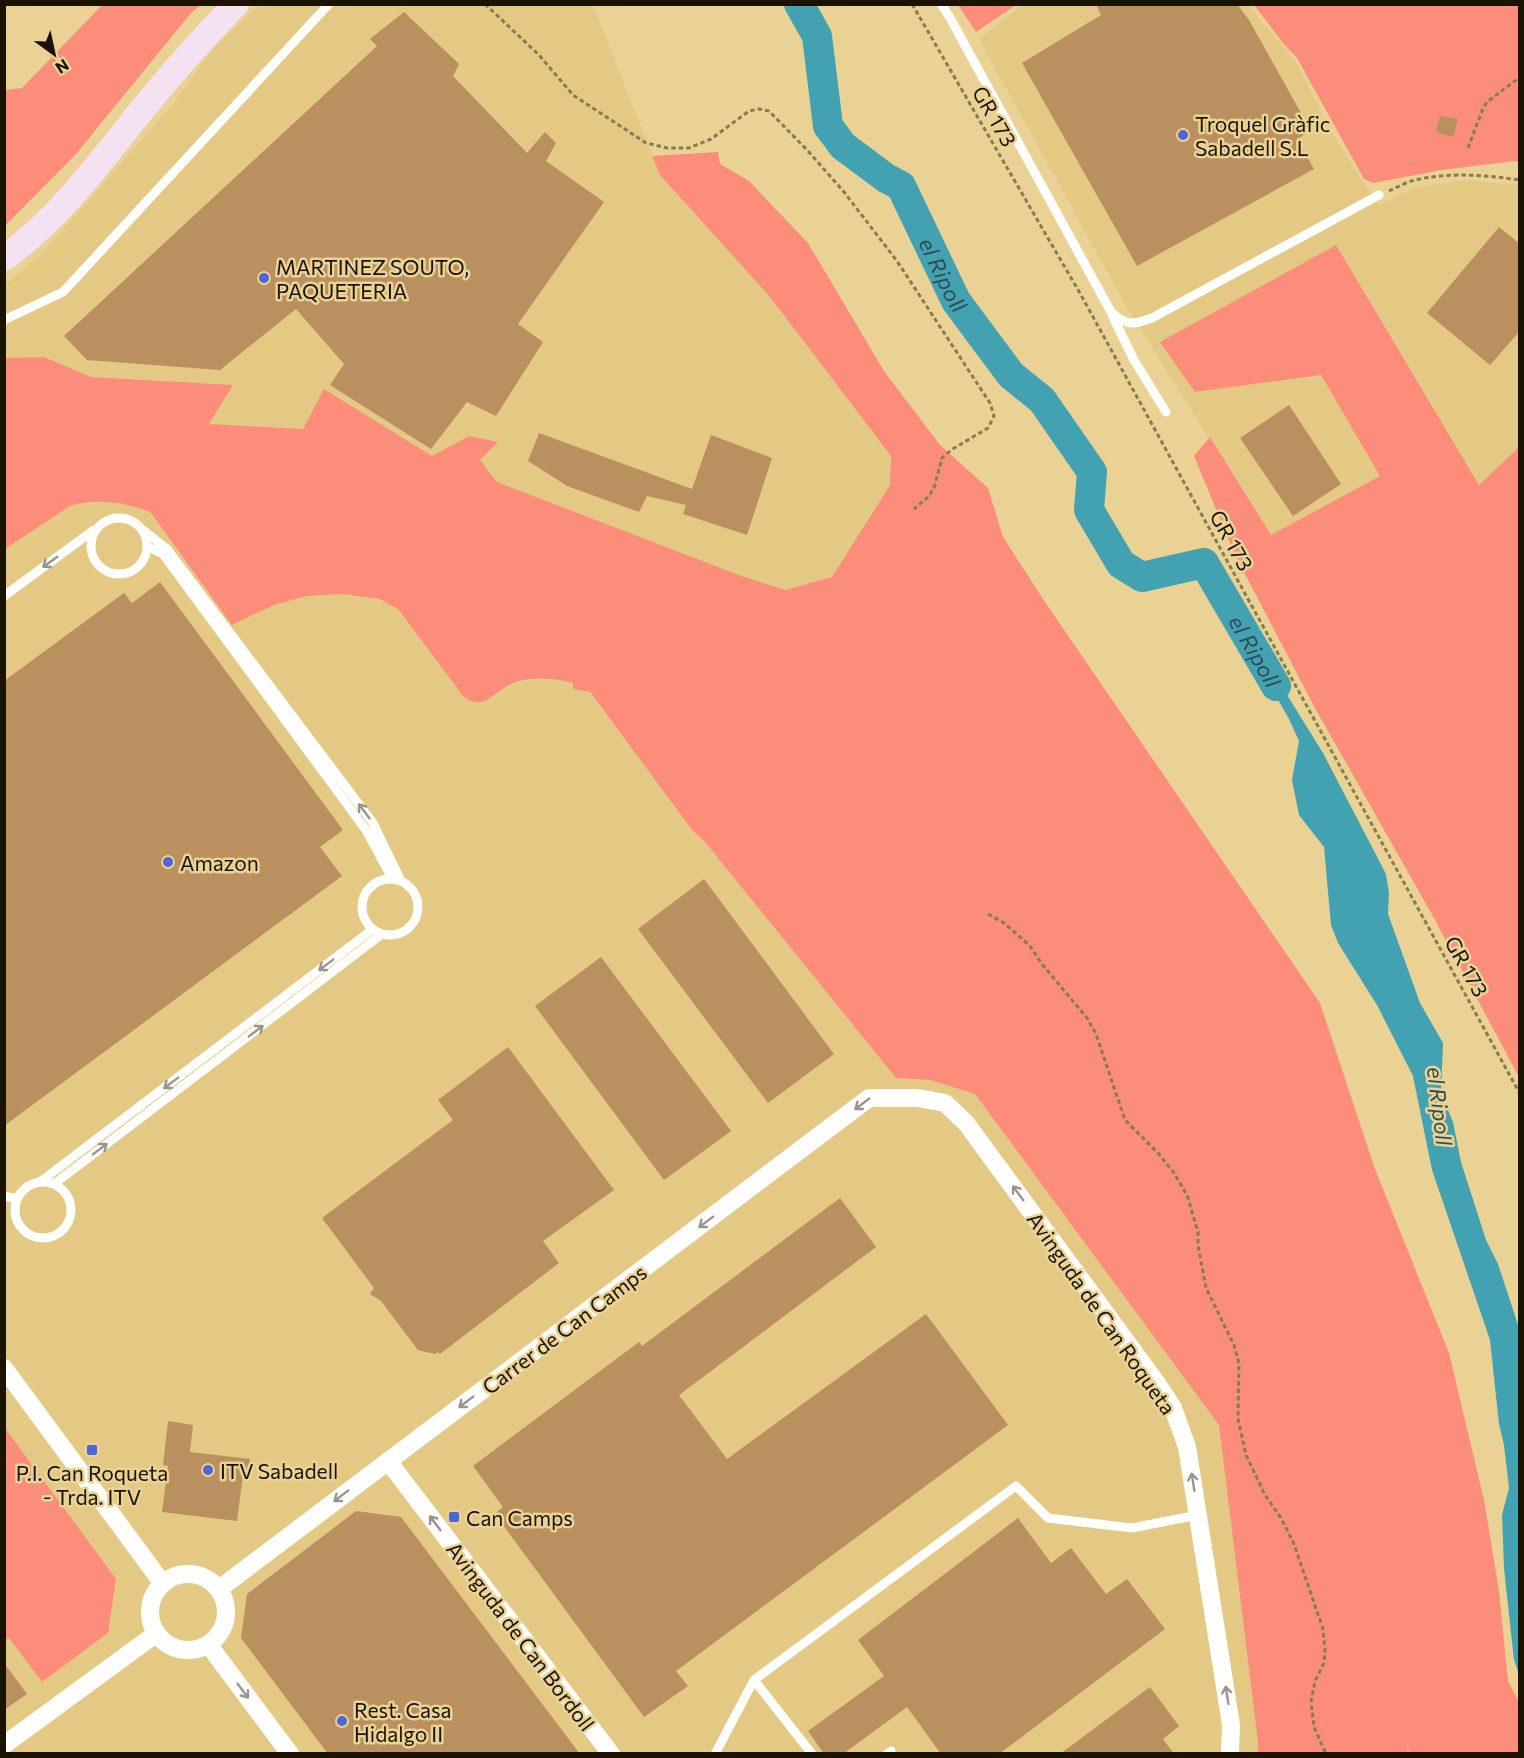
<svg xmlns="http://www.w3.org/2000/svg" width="1524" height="1758" viewBox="0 0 1524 1758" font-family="Commissioner,sans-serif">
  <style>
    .built { fill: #e3c983 }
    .green { fill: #fd8d7b }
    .water { fill: #42a2b2 }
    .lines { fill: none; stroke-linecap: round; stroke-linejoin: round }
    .river { stroke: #42a2b2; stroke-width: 30 }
    .building { fill: #ba905e }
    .path { stroke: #8b7b50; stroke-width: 3; stroke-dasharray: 4.5 3; stroke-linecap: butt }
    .service { stroke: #fff; stroke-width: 9 }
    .minor { stroke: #fff; stroke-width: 18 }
    .secondary { stroke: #f4e2f2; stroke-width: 26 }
    .oneway { stroke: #98958c }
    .poi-dot { fill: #4c65d9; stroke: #e9d294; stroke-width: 2 }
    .labels { text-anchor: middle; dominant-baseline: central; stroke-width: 5; stroke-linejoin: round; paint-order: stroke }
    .street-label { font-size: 21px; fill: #1b1300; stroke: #e9d294 }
    .poi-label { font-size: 21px; fill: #1b1300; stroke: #e9d294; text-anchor: start }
    .water-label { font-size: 22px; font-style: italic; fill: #2e4c52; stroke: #e9d294 }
  </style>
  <rect width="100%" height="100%" fill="#e9d294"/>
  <path class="built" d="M 259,5 L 593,5 L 660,175 L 770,297 L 891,456 L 890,485 L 833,577 L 785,590 L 739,575 L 497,482 L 480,460 L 497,442 L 469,436 L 432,456 L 324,390 L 303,429 L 209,424 L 232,385 L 91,377 L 44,357 L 5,358 L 5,284 L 42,254 L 170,108 L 213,49 Z
    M 1023,5 L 1248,5 L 1297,64 L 1328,127 L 1363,182 L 1380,205 L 1414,188 L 1465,180 L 1519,185 L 1519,447 L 1479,485 L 1335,246 L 1195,392 L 1321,375 L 1381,476 L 1270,536 L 1125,304 L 979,39 Z
    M 111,502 L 131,505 L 149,512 L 232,625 L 274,605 L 307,596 L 342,594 L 374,598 L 398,609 L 463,696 L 472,701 L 479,702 L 492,698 L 513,683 L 538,679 L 560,679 L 573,683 L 573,689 L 589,692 L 692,830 L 705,842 L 896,1078 L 930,1080 L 975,1094 L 1219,1425 L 1258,1743 L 1258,1753 L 5,1753 L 5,1640 L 8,1637 L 42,1682 L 115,1579 L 5,1428 L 5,549 L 70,506 L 80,503 Z"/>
  <path class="green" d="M 102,5 L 201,5 L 191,13 L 76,154 L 5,226 L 5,90 L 22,88 Z
    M 958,5 L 1016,5 L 976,32 Z
    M 1254,5 L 1519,5 L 1519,162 L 1514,161 L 1442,170 L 1373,183 L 1364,179 L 1297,58 L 1283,43 Z
    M 718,152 L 720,164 L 749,181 L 808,243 L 884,371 L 940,445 L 988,488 L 1003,537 L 1045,602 L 1320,1003 L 1375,1169 L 1449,1353 L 1484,1500 L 1499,1591 L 1508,1681 L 1519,1702 L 1519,1753 L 1409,1753 L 1406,1738 L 1408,1753 L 1258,1753 L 1258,1743 L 1219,1425 L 975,1094 L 930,1080 L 896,1078 L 705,842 L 692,830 L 590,692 L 573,689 L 573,683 C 557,678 529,677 513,683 C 496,690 483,713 463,696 L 398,609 L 379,599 L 342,594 L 307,596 L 274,605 L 232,625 L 150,512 C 125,502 96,498 70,506 L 5,549 L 5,358 L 44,357 L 91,377 L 233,385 L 209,424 L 303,429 L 324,389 L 432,456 L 469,436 L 498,442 L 480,460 L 497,482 L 739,575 L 785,590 L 832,577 L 890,485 L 891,456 L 770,297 L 660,175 L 652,156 Z
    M 1336,245 L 1479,485 L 1519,447 L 1519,1077 L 1430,911 L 1316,710 L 1235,555 L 1194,456 L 1210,437 L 1271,535 L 1380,476 L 1321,375 L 1195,392 L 1160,342 Z
    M 5,1428 L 116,1579 L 108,1633 L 42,1682 L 9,1638 L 5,1640 Z"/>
  <path class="water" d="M 1255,651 L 1261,653 L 1323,753 L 1386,874 L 1389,893 L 1388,914 L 1420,1003 L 1443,1043 L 1441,1093 L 1453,1122 L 1461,1162 L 1486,1240 L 1498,1264 L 1519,1328 L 1519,1674 L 1514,1660 L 1504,1568 L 1502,1515 L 1509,1488 L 1504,1445 L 1499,1424 L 1490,1340 L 1432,1170 L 1413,1076 L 1377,1005 L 1338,943 L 1331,925 L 1324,847 L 1299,815 L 1292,780 L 1299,741 L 1289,719 L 1253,656 Z"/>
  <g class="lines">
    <path class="river" id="s1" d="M 799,4 L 817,36 L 828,126 L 843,146 L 886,178 L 901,186 L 956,301 L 1011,375 L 1042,400 L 1092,472 L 1089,510 L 1121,564 L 1142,577 L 1204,563 L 1276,686"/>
  </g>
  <path class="building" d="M 1096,4 L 1237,4 L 1249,20 L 1311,131 L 1297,139 L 1314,169 L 1137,266 L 1022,63 L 1101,15 Z
    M 404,12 L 459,64 L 453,76 L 527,153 L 545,132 L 556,143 L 546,161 L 604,202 L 518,324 L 543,342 L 496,416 L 467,402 L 431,449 L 330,385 L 344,364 L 296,309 L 220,370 L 87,360 L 64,336 L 377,46 L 370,39 Z
    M 1440,116 L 1458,119 L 1453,137 L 1436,132 Z
    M 1499,227 L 1520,244 L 1520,331 L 1490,365 L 1427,313 Z
    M 1289,405 L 1341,484 L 1293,516 L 1240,438 Z
    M 539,433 L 692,489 L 711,435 L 772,458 L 747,535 L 683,514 L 686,505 L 647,496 L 639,512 L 567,486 L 528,461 Z
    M 160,582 L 343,830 L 320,847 L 342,876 L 4,1126 L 4,681 L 124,593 L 132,603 Z
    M 704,879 L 834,1054 L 768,1103 L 638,929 Z
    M 601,957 L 731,1131 L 664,1180 L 535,1006 Z
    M 508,1047 L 614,1190 L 543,1241 L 559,1263 L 440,1354 L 438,1352 L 435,1354 L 418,1350 L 381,1301 L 370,1294 L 374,1288 L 322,1218 L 453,1120 L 438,1100 Z
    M 840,1198 L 876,1247 L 679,1395 L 727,1459 L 926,1314 L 1008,1425 L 676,1671 L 688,1686 L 644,1717 L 495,1514 L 503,1507 L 473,1466 L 639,1342 L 642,1346 Z
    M 168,1421 L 193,1425 L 190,1452 L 250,1459 L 248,1476 L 243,1475 L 237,1521 L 162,1512 L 168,1466 L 163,1465 Z
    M 356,1511 L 401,1517 L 580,1754 L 328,1754 L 241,1638 L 247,1594 Z
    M 1018,1518 L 1051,1563 L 1071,1548 L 1106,1594 L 1127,1579 L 1165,1629 L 999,1754 L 941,1754 L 907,1707 L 843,1754 L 824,1754 L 808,1731 L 884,1676 L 858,1640 Z
    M 4,1663 L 27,1694 L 4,1710 Z
    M 1150,1687 L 1179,1726 L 1163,1739 L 1174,1754 L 1060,1754 Z"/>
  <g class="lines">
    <path class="path" d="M 485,4 L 539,55 L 573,95 L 646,143 L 667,148 L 689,148 L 711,139 L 749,111 L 759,109 L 769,111 L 808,151 L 844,192 L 897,261 L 990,403 L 994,416 L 988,428 L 951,450 L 942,458 L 934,488 L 928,497 L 914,509
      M 912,4 L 1081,295 L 1520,1094
      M 1468,148 L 1483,108 L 1487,102 L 1520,77
      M 1389,191 C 1397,187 1407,182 1415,180 C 1449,172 1486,175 1520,180
      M 988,914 L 1004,923 L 1030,946 L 1042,964 L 1087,1018 L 1096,1034 L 1125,1120 L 1158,1153 L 1174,1173 L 1187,1195 L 1198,1232 L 1198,1245 L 1206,1288 L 1234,1345 L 1239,1364 L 1238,1419 L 1246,1455 L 1265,1495 L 1281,1518 L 1294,1544 L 1323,1629 L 1325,1650 L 1324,1663 L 1315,1681 L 1311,1702 L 1314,1727 L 1326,1754"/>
    <path class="service" d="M 941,4 L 949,16 L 1111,312 C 1126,326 1133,325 1152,318 L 1379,195
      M 1113,317 L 1134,360 L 1166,412
      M 4,320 L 63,292 L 329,4
      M91 546a28 28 0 1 1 56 0a28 28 0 1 1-56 0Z
      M 143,530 L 167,549 L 373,823 L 401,881
      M 148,547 L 163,554 L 366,830 L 392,878
      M 4,596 L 94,530
      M362 907a28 28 0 1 1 56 0a28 28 0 1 1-56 0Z
      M15 1210a28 28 0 1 1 56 0a28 28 0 1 1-56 0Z
      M 40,1182 L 373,929
      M 54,1184 L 382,934
      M 4,1196 L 17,1199
      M 754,1680 L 812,1754
      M 715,1754 L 754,1680 L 1016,1486 L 1048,1518 L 1132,1528 L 1198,1515
      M 887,1754 L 891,1751"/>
    <path class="minor" d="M 4,1368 L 163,1584
      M 388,1461 L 611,1754
      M150 1612a38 38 0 1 1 76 0a38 38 0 1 1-76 0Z
      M 219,1589 L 869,1098 L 918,1098 L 945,1103 L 966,1123 L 1156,1382 L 1173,1408 L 1187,1447 L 1231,1725 L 1230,1754
      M 208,1644 L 290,1754
      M 4,1745 L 157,1633"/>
    <path class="secondary" d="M 4,258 C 60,218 99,163 141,111 C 171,74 203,38 236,4"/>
  </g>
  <defs><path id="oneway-shaft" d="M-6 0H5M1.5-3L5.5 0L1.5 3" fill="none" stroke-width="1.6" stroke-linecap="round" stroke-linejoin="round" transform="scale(1.5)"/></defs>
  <g class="oneway">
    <use href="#oneway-shaft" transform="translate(50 562) rotate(144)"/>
    <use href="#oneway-shaft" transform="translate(364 811) rotate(-127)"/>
    <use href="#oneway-shaft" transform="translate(326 965) rotate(143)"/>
    <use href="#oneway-shaft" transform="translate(256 1031) rotate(-37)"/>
    <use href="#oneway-shaft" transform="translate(171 1083) rotate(143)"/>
    <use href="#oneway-shaft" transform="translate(862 1104) rotate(143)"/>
    <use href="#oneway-shaft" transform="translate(100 1149) rotate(-37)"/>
    <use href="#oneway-shaft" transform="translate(1018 1193) rotate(-126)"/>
    <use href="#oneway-shaft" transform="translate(706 1222) rotate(143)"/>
    <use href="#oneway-shaft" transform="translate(466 1402) rotate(143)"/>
    <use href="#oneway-shaft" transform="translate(1193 1482) rotate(-99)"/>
    <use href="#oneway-shaft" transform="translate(341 1496) rotate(143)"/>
    <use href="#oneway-shaft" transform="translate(435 1523) rotate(-127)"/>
    <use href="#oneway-shaft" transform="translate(243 1691) rotate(53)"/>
    <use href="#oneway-shaft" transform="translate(1227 1695) rotate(-99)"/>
  </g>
  <g class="poi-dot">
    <circle cx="1183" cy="135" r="6"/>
    <circle cx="264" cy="278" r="6"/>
    <circle cx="168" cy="862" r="6"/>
    <rect x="86" y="1444" width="12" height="12" rx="3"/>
    <circle cx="208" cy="1470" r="6"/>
    <rect x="448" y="1511" width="12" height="12" rx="3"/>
    <circle cx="342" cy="1721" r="6"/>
  </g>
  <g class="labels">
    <g class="street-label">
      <text transform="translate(995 116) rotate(60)">GR 173</text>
      <text transform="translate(1232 540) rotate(61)">GR 173</text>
      <text transform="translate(1467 966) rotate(61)">GR 173</text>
      <text transform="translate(1102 1313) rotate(55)">Avinguda de Can Roqueta</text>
      <text transform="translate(564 1329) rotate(-37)">Carrer de Can Camps</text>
      <text transform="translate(521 1636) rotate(53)">Avinguda de Can Bordoll</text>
    </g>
    <g class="poi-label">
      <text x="1195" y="123">Troquel Gràfic<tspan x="1195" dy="24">Sabadell S.L</tspan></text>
      <text x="276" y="266">MARTINEZ SOUTO,<tspan x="276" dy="24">PAQUETERIA</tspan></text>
      <text x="180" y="862">Amazon</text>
      <text x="220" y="1470">ITV Sabadell</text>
      <text x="92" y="1472" text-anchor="middle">P.I. Can Roqueta<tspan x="92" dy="24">- Trda. ITV</tspan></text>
      <text x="466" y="1517">Can Camps</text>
      <text x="354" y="1709">Rest. Casa<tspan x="354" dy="24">Hidalgo II</tspan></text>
    </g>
    <g class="water-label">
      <text stroke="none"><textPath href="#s1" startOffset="321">el Ripoll</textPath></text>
      <text stroke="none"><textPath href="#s1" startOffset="861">el Ripoll</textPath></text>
      <text transform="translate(1440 1106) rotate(83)">el Ripoll</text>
    </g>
  </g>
  <rect width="1524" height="1758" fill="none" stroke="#1b1300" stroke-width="12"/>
  <g transform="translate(54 54) rotate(147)" stroke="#e9d294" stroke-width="4.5" paint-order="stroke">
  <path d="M0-4.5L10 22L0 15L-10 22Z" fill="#1b1300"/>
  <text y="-9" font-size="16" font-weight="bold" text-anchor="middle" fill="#1b1300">N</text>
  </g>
</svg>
